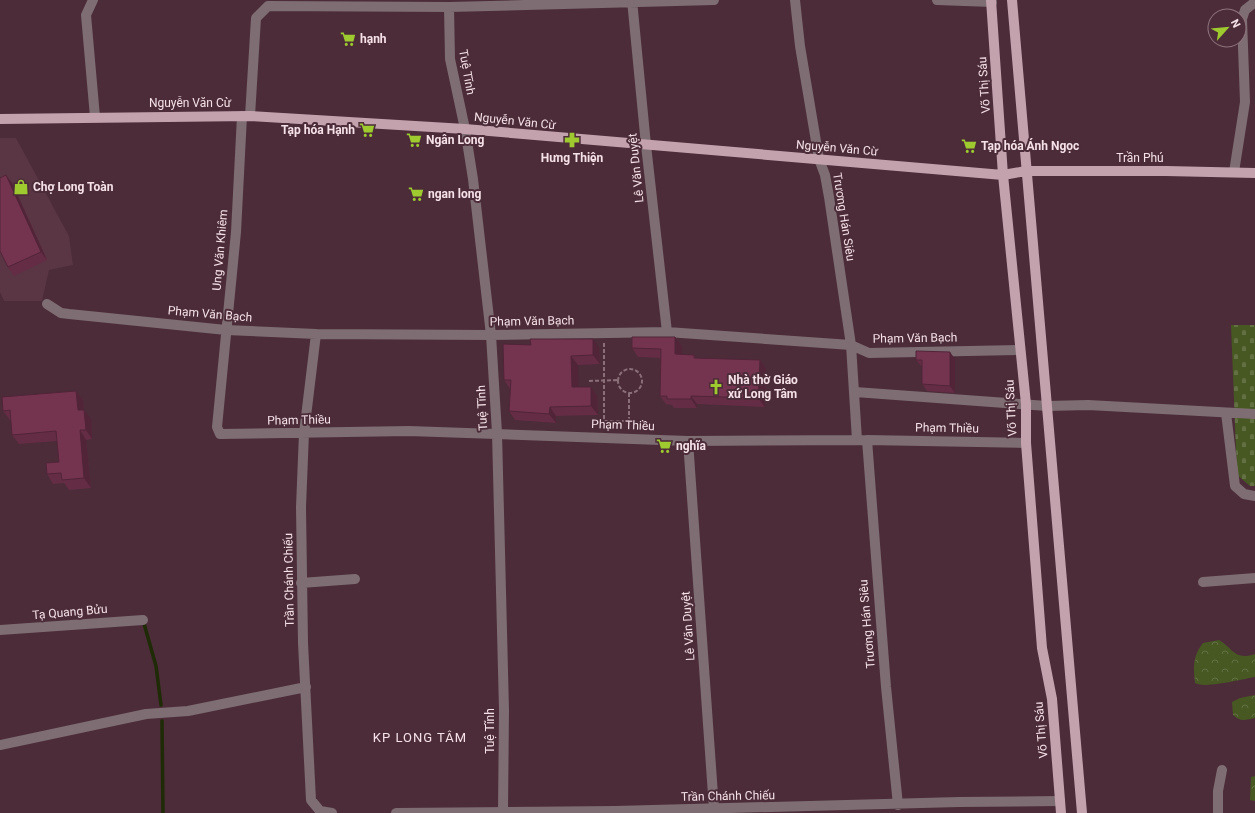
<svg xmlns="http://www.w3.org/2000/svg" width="1255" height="813" viewBox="0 0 1255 813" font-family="Roboto,sans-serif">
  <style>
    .built { fill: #5a3544 }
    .forest { fill: url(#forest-crowns) }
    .cemetery { fill: url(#cemetery-stones) }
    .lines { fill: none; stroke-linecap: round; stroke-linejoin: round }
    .stream { stroke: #1f2a06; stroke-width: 3.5 }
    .path { stroke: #8a6f79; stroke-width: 2; stroke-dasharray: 4 2; stroke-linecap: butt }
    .minor { stroke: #7e6d73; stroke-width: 10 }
    .major { stroke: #c3a2ae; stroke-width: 10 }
    .wall { fill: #642d45 }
    .shaded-wall { fill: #512438 }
    .building { fill: #743450; stroke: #512438 }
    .labels { text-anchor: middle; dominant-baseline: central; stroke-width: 4; stroke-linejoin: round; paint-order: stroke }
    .poi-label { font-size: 12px; font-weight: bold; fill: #f6e1e8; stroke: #4b2c38; text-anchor: start }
    .street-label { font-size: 12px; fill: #f6e1e8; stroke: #4b2c38 }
    .neighbourhood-label { font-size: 13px; letter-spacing: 1px; fill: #f6e1e8; stroke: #4b2c38 }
  </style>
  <defs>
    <pattern id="forest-crowns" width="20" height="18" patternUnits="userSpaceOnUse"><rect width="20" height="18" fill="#475823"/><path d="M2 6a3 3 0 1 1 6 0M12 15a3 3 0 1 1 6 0" fill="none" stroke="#627043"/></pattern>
    <pattern id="cemetery-stones" width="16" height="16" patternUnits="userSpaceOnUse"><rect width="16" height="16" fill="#475823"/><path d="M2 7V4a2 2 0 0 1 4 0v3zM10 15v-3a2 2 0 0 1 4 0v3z" fill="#627043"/></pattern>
  </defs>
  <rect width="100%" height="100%" fill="#4b2c38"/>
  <path class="built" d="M 0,138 L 16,138 L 69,236 L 73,265 L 49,270 L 42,301 L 4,301 L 0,292 Z"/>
  <path class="forest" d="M 1219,640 C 1233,648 1234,661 1255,654 L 1255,677 C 1242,679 1205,689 1195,683 C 1193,668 1193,655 1203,643 Z
    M 1255,695 L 1255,718 C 1245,720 1240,722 1233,715 L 1232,702 L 1240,698 Z
    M 1255,776 L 1255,801 L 1250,800 L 1251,777 Z"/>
  <path class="cemetery" d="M 1231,325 L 1255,325 L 1255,486 L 1250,486 L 1237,475 Z"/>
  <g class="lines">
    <path class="stream" d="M 143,620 L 156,666 L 161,705
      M 162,721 L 163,813"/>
    <path class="path" d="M 604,343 L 604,421 L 629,421
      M618 381a12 12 0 1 1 24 0a12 12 0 1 1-24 0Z
      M 589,381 L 618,380
      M 629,393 L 629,428"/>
    <path class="minor" d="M 93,0 L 86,15 L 95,117
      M 632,0 L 646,145 L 667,332
      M 795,0 L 800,46 L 819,159 L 825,175 L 829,197 L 851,345 L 857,440
      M 937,0 L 992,2
      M 449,7 L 450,59 L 465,129 L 473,179 L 491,335 L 497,433 L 504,710 L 503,811
      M 242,116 L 236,232 L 217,427 L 220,434 L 409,431 L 688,441 L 867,440 L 1026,443
      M 250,116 L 256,18 L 268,6 L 449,7 L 714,0
      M 1234,172 L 1245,102 L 1242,19 L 1245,10 L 1255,2
      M 47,304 L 61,313 L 69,314 L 226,330 L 316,334 L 491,335 L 667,332 L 851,345 L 869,353 L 1020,350
      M 316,334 L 304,433 L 301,507 L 303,643 L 311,800 L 320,811 L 332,813
      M 855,392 L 1047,406 L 1088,405 L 1255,414
      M 1226,413 L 1235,486 L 1244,494 L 1255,496
      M 867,440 L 886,687 L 898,805
      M 688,441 L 714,809
      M 1203,582 L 1255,578
      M 301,583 L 355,579
      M 0,630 L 143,620
      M 0,745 L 146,714 L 188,711 L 306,687
      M 396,813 L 615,811 L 959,802 L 1060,801
      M 1218,813 L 1218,791 L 1222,770"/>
    <path class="major" d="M 991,0 L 1003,175 L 1026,404 L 1026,443 L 1042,648 L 1052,699 L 1061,813
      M 1012,0 L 1082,813
      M 0,119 L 250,116 L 465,129 L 1003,175 L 1026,171 L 1166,171 L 1255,173"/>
  </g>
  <path class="wall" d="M 6,175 L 12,183 L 47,260 L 14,276 L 8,267 Z
    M 675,337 L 682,346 L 682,355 L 694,355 L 696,358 L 760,360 L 766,369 L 765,407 L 697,404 L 697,408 L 674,408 L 672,405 L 666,404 L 660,396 L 661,358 L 638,357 L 632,348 Z
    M 531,345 L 599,348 L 600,364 L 578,365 L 578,387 L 591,387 L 597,396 L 598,415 L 556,416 L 556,423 L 515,420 L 509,411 L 510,389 L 504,380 Z
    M 955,359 L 955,393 L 927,391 L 922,384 L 922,367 L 916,360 Z
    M 76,391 L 83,400 L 84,410 L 91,419 L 92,439 L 86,440 L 91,488 L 69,490 L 64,483 L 53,484 L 47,474 L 59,462 L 57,441 L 19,444 L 12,435 L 11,420 L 10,420 L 3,411 Z"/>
  <path class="shaded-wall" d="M 6,175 L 12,183 L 47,260 L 41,252 Z
    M 675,337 L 682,346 L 682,363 L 675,354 Z
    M 593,339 L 599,348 L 600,364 L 593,355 Z
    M 950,352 L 955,359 L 955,393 L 950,386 Z
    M 571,356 L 578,365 L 579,396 L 572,387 Z
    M 760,360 L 766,369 L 765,407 L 758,398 Z
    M 591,387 L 597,396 L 598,415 L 591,406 Z
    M 76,391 L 83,400 L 85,419 L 78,410 Z
    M 691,396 L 697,404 L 697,408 L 691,399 Z
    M 550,407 L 556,416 L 556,423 L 549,414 Z
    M 84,410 L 91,419 L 92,439 L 86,430 Z
    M 80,430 L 86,440 L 91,488 L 84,478 Z"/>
  <path class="building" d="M 6,175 L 41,252 L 8,267 L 0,251 L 0,178 Z
    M 632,337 L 675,337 L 675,354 L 694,355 L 694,358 L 760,360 L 758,398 L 691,396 L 691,399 L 667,399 L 667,396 L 660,396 L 661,349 L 632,348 Z
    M 530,339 L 593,339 L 593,355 L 571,356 L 572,387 L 591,387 L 591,406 L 550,407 L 549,414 L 509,411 L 511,380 L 504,380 L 503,344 L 531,345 Z
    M 916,351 L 950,352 L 950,386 L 922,384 L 922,360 L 916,360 Z
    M 76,391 L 78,410 L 84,410 L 86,430 L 80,430 L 84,478 L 62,480 L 61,473 L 47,474 L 46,463 L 59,462 L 56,431 L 12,435 L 10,410 L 3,411 L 2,397 Z"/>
  <defs>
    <g id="supermarket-bare" transform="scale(1.2)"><path d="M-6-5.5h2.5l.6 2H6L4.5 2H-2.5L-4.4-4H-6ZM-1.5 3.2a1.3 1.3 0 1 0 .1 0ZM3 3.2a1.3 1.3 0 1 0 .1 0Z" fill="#9eca2f" stroke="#4b2c38" stroke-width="2.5" paint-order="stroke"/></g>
    <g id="pharmacy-bare" transform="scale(1.2)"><path d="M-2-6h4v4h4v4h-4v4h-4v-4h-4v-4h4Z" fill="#9eca2f" stroke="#4b2c38" stroke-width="2.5" paint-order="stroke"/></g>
    <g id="shop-bare" transform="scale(1.2)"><path d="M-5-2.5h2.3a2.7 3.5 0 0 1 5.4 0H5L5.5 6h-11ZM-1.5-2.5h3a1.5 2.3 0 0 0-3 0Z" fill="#9eca2f" stroke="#4b2c38" stroke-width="2.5" paint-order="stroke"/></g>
    <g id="church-bare" transform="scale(1.2)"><path d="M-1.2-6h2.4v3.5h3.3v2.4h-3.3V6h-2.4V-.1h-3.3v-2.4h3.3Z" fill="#9eca2f" stroke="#4b2c38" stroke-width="2.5" paint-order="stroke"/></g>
  </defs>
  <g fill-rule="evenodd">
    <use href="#supermarket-bare" x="348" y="39"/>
    <use href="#supermarket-bare" x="367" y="130"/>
    <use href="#supermarket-bare" x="414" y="140"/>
    <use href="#pharmacy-bare" x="572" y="140"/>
    <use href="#supermarket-bare" x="969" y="146"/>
    <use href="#shop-bare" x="21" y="187"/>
    <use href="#supermarket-bare" x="416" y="194"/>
    <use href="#church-bare" x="716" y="387"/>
    <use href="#supermarket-bare" x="664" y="446"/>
  </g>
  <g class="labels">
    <g class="poi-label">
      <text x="360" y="39">hạnh</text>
      <text x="355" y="130" text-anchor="end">Tạp hóa Hạnh</text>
      <text x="426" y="140">Ngân Long</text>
      <text x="981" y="146">Tạp hóa Ánh Ngọc</text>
      <text x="572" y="158" text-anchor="middle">Hưng Thiện</text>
      <text x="33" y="187">Chợ Long Toàn</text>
      <text x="428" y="194">ngan long</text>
      <text x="728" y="380">Nhà thờ Giáo<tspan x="728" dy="14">xứ Long Tâm</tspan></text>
      <text x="676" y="446">nghĩa</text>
    </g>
    <g class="street-label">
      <text transform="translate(467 72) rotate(80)">Tuệ Tĩnh</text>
      <text transform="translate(984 85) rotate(-94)">Võ Thị Sáu</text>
      <text x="190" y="103">Nguyễn Văn Cừ</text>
      <text transform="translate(515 121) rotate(6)">Nguyễn Văn Cừ</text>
      <text transform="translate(837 148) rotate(5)">Nguyễn Văn Cừ</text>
      <text x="1140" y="158">Trần Phú</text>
      <text transform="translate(636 168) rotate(-96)">Lê Văn Duyệt</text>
      <text transform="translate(844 217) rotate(81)">Trương Hán Siêu</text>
      <text transform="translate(220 250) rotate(-85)">Ung Văn Khiêm</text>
      <text transform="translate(210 314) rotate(5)">Phạm Văn Bạch</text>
      <text transform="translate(532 321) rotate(-1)">Phạm Văn Bạch</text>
      <text transform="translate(915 338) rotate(-1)">Phạm Văn Bạch</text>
      <text transform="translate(482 408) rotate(-93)">Tuệ Tĩnh</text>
      <text transform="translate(1011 408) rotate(-93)">Võ Thị Sáu</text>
      <text transform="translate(299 420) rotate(-1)">Phạm Thiều</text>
      <text transform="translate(623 425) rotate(2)">Phạm Thiều</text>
      <text transform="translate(947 428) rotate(1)">Phạm Thiều</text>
      <text transform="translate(289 580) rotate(-91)">Trần Chánh Chiếu</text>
      <text transform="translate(70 612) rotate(-5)">Tạ Quang Bửu</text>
      <text transform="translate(867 624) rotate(-95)">Trương Hán Siêu</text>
      <text transform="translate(688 626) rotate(-94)">Lê Văn Duyệt</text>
      <text transform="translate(1041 730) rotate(-95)">Võ Thị Sáu</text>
      <text transform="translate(490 731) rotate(-90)">Tuệ Tĩnh</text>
      <text transform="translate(728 796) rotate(-1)">Trần Chánh Chiếu</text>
    </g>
    <g class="neighbourhood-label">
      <text x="420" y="737">KP LONG TÂM</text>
    </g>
  </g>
  <g transform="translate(1227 28) rotate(63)"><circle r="19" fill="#4b2c38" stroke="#8f747e"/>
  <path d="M0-3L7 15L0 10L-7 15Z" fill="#9eca2f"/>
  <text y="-6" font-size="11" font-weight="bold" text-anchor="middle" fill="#f6e1e8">N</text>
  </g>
</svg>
